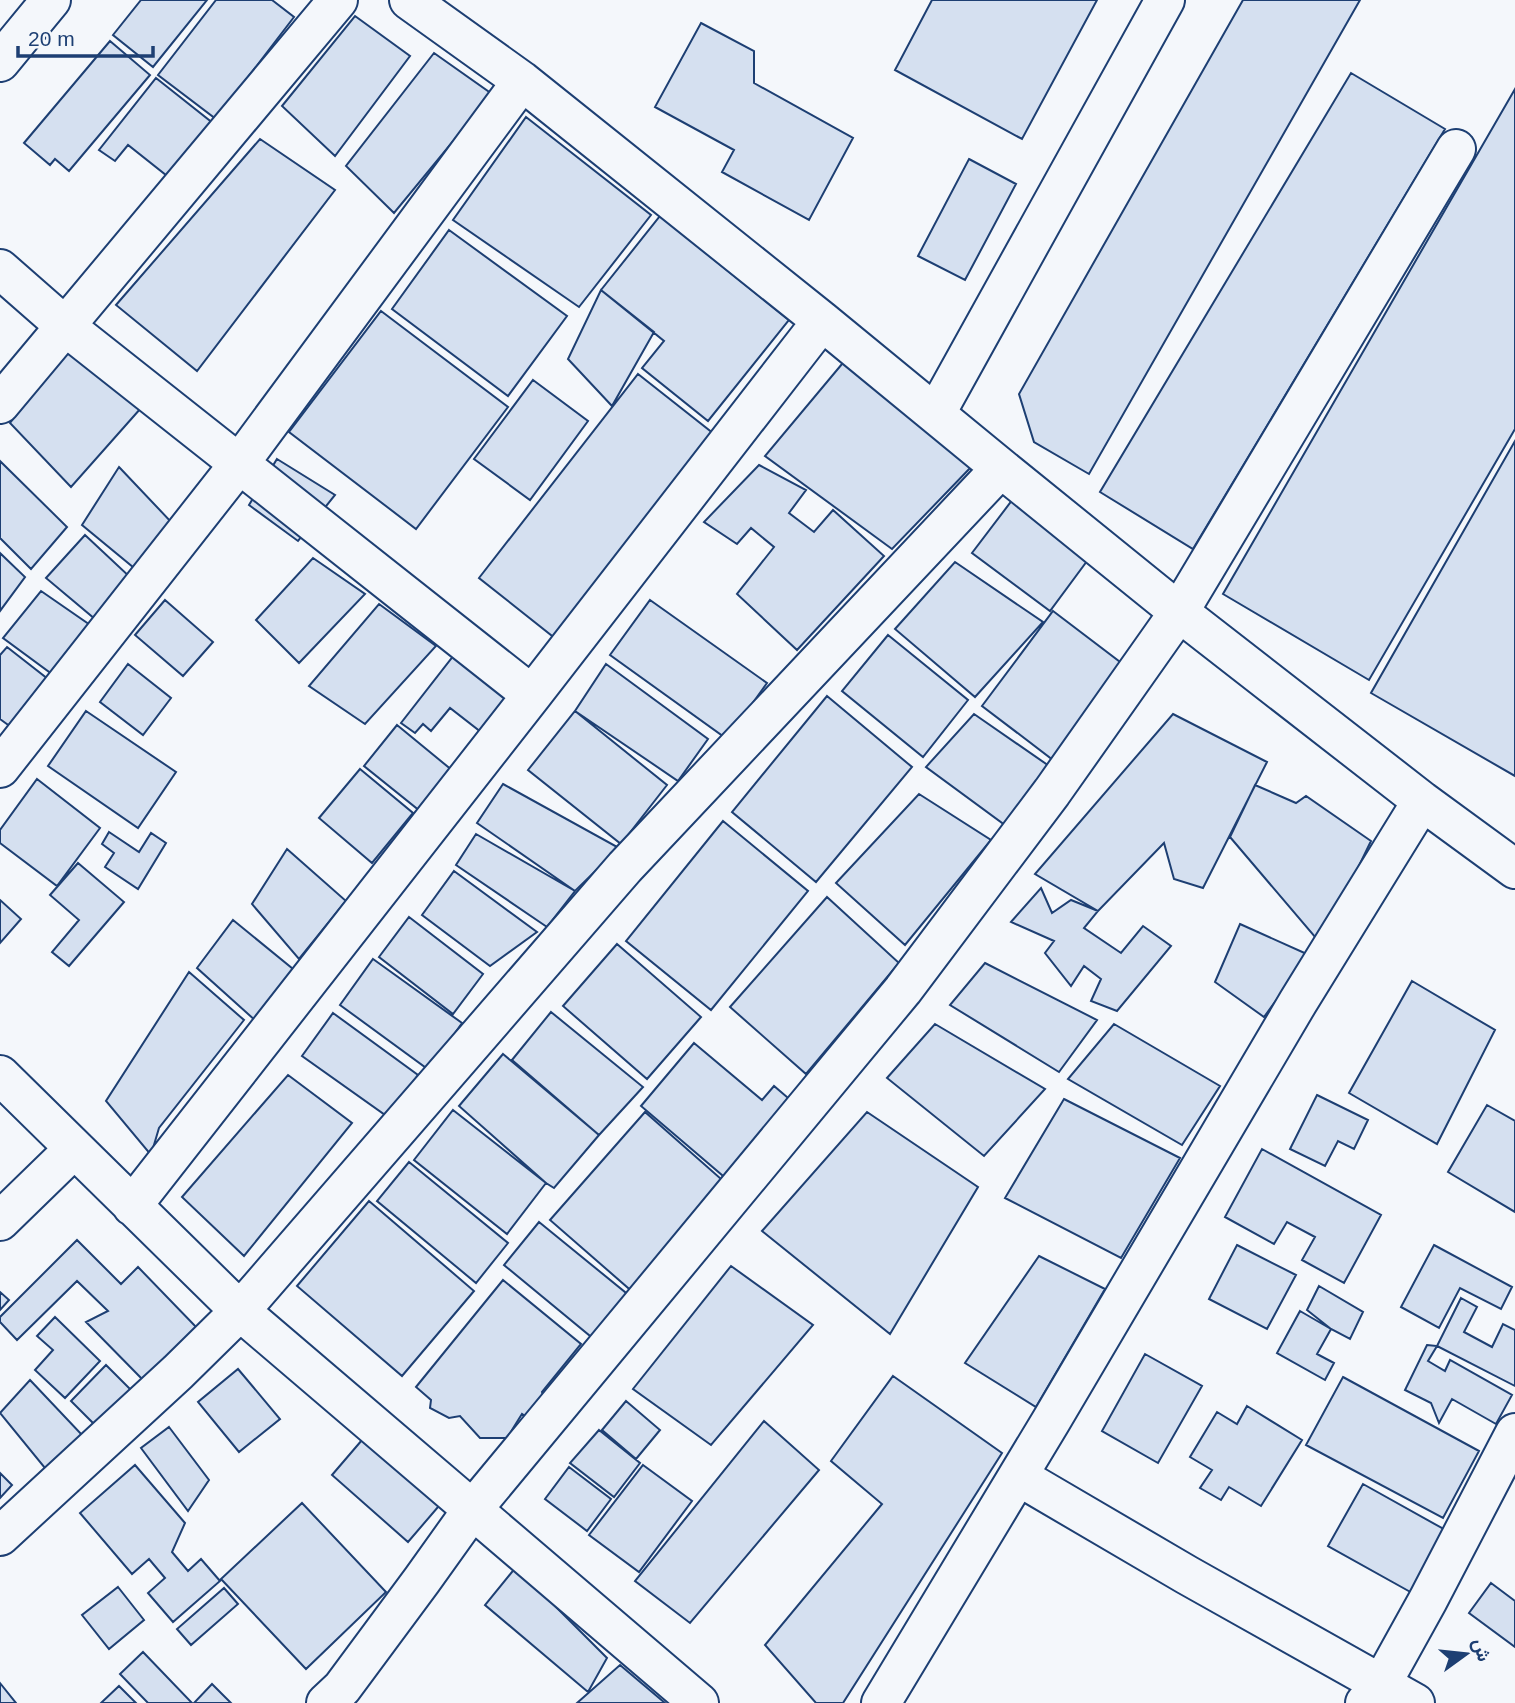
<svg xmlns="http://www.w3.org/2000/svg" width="1515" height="1703" viewBox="0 0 1515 1703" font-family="Arial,Vazirmatn,sans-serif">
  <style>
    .building { fill: #d5e0f0; stroke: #1d3f73; stroke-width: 2 }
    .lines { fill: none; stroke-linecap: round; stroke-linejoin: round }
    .minor-casing { stroke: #1d3f73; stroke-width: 42 }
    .minor { stroke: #f4f7fb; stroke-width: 38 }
  </style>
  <rect width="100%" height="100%" fill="#f4f7fb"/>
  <path class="building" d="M 141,0 L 207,0 L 153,67 L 113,35 Z
    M 216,0 L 272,0 L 294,17 L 216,119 L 158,75 Z
    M 932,0 L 1097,0 L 1022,139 L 895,70 Z
    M 1243,0 L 1360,0 L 1089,474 L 1034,442 L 1019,394 Z
    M 355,16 L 410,56 L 335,156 L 282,106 Z
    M 701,23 L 754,51 L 754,83 L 853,138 L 809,220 L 722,172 L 734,150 L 655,107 Z
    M 110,41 L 150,75 L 69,171 L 55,159 L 50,165 L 24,143 Z
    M 434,53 L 492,94 L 394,213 L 346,166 Z
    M 1351,73 L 1445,129 L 1193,549 L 1100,492 Z
    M 156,78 L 214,124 L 171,179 L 128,145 L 115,161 L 99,150 Z
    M 1515,89 L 1515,429 L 1369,680 L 1223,594 Z
    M 526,117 L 651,215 L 579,307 L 453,220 Z
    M 260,139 L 335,190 L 197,371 L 116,305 Z
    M 969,159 L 1016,184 L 965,280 L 918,256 Z
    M 660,216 L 789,320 L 708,421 L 642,368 L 664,341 L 601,290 Z
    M 449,230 L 567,316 L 508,396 L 392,309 Z
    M 601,290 L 654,332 L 612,406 L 568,359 Z
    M 381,311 L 508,407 L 416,529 L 289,432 Z
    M 73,344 L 141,408 L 71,487 L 10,423 Z
    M 847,358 L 973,465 L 892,549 L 765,456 Z
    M 638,374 L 714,434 L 556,639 L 479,578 Z
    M 533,380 L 588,421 L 530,500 L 474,459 Z
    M 1515,441 L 1515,776 L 1371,693 Z
    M 277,459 L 335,495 L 298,541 L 249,505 Z
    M 0,461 L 67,527 L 31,569 L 0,538 Z
    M 759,465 L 806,490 L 789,513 L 814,532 L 833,510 L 884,556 L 797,650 L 737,594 L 774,547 L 751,528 L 737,544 L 704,522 Z
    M 119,467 L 174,525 L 139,572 L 82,525 Z
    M 1013,499 L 1090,557 L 1050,611 L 972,553 Z
    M 85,535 L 131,578 L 95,619 L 46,578 Z
    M 0,553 L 25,577 L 0,611 Z
    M 313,558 L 365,594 L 299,663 L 256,620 Z
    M 955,562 L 1043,622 L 975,697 L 895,629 Z
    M 41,591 L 93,627 L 56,677 L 3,638 Z
    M 165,600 L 213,642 L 183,676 L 135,635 Z
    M 650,600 L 767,683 L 727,739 L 610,655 Z
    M 379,604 L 436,646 L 365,724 L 309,686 Z
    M 1053,611 L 1124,665 L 1053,760 L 982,706 Z
    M 888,635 L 968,700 L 923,757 L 842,691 Z
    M 7,647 L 53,683 L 15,730 L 0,719 L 0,655 Z
    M 458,650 L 512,692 L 481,732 L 450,708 L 431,731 L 423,724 L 415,733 L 401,723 Z
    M 128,664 L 171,698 L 143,735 L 100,702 Z
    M 606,664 L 708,739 L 678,781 L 575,711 Z
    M 827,696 L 912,767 L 816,882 L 732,812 Z
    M 86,711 L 176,772 L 138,828 L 48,766 Z
    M 575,711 L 667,785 L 621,844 L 528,770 Z
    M 974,714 L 1052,768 L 1009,828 L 926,767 Z
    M 1173,714 L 1267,762 L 1203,888 L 1174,879 L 1164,843 L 1098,911 L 1035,874 Z
    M 397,725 L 453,771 L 420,811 L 364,766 Z
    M 360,769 L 413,813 L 372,863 L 319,818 Z
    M 37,779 L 100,828 L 57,886 L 0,843 L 0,830 Z
    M 503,784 L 619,848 L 575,891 L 477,823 Z
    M 1255,785 L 1296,803 L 1306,796 L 1371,841 L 1321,944 L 1230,837 Z
    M 919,794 L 991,840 L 905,945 L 836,883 Z
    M 723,821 L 808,891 L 711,1010 L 626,941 Z
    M 109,832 L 139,852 L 151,833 L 166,843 L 138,889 L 105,867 L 114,853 L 102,844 Z
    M 476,834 L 575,891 L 547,927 L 456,865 Z
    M 287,849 L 346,901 L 299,959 L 252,904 Z
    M 78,863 L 124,902 L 69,966 L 52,952 L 79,920 L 50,895 Z
    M 454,871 L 537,932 L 490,966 L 422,915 Z
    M 1041,888 L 1052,913 L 1071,900 L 1098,911 L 1084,928 L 1121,953 L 1143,926 L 1171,946 L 1117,1011 L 1091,1001 L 1101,979 L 1084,966 L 1071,986 L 1045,953 L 1054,941 L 1011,922 Z
    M 827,897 L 899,963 L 806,1074 L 730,1007 Z
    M 0,900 L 21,919 L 0,943 Z
    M 409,917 L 483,974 L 453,1014 L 379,957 Z
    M 233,920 L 293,969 L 257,1022 L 197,968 Z
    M 1240,924 L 1309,955 L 1264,1017 L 1215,982 Z
    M 617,944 L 701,1017 L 647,1079 L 563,1006 Z
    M 373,959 L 462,1023 L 429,1070 L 340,1005 Z
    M 985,963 L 1097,1020 L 1059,1072 L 950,1005 Z
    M 189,972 L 244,1020 L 159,1128 L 151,1155 L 106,1101 Z
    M 1412,981 L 1495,1030 L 1437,1144 L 1349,1093 Z
    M 551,1012 L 643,1087 L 599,1135 L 512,1060 Z
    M 333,1013 L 418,1075 L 388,1117 L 302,1056 Z
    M 935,1024 L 1045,1089 L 984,1156 L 887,1078 Z
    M 1114,1024 L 1220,1086 L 1182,1145 L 1068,1079 Z
    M 694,1043 L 762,1100 L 774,1086 L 794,1103 L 729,1181 L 641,1106 Z
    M 503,1054 L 599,1135 L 554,1188 L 546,1183 L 459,1106 Z
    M 288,1075 L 352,1123 L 244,1256 L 182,1197 Z
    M 1317,1095 L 1368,1120 L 1354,1149 L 1338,1141 L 1325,1166 L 1290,1149 Z
    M 1064,1099 L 1180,1158 L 1121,1258 L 1005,1198 Z
    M 1487,1105 L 1515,1121 L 1515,1212 L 1448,1172 Z
    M 453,1110 L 546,1183 L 507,1234 L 414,1160 Z
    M 645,1112 L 729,1186 L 635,1294 L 550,1220 Z
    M 867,1112 L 978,1187 L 890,1334 L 762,1231 Z
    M 1262,1149 L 1381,1215 L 1344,1283 L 1302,1260 L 1315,1237 L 1287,1222 L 1274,1244 L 1225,1217 Z
    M 409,1162 L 508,1243 L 476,1283 L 377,1201 Z
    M 369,1201 L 474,1291 L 402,1376 L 297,1286 Z
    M 539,1222 L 631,1297 L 595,1340 L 504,1265 Z
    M 77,1240 L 121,1284 L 138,1267 L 198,1329 L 145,1382 L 86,1322 L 108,1311 L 77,1281 L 17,1340 L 0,1322 L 0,1317 Z
    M 1237,1245 L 1296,1275 L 1267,1329 L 1209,1299 Z
    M 1434,1245 L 1512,1287 L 1501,1309 L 1460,1288 L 1439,1328 L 1401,1307 Z
    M 1039,1256 L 1105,1289 L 1036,1407 L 965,1363 Z
    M 731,1266 L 813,1325 L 711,1445 L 633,1389 Z
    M 503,1280 L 581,1344 L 542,1392 L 544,1398 L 531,1420 L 522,1414 L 507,1438 L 480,1438 L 460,1416 L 449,1418 L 430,1408 L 431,1400 L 416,1387 Z
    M 1319,1286 L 1363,1312 L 1350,1339 L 1331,1329 L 1307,1310 Z
    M 0,1292 L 9,1300 L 0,1310 Z
    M 1461,1298 L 1477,1307 L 1464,1332 L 1492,1347 L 1503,1324 L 1515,1330 L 1515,1386 L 1437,1346 Z
    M 1300,1311 L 1331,1329 L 1317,1354 L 1334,1363 L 1325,1380 L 1277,1353 Z
    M 55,1317 L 100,1361 L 65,1398 L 35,1370 L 53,1350 L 37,1336 Z
    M 1427,1345 L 1437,1346 L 1428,1361 L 1445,1371 L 1450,1360 L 1512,1395 L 1496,1424 L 1452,1399 L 1439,1423 L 1431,1403 L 1405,1390 Z
    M 1145,1354 L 1202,1386 L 1158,1463 L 1102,1431 Z
    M 106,1365 L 131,1390 L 95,1425 L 71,1401 Z
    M 238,1369 L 280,1419 L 239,1452 L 198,1402 Z
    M 893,1376 L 1002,1453 L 843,1703 L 816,1703 L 765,1645 L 882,1504 L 831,1461 Z
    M 1343,1377 L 1479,1451 L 1443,1518 L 1306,1445 Z
    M 30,1380 L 83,1436 L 49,1473 L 0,1413 Z
    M 626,1401 L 660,1430 L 636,1459 L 602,1430 Z
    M 1247,1406 L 1302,1440 L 1261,1506 L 1229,1487 L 1221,1500 L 1200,1488 L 1212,1470 L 1190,1457 L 1217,1412 L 1237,1424 Z
    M 764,1421 L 819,1470 L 690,1623 L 635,1581 Z
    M 169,1427 L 209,1480 L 188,1511 L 141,1448 Z
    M 599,1430 L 640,1463 L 614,1497 L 570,1463 Z
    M 368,1433 L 444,1500 L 408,1542 L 332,1475 Z
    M 135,1465 L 185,1523 L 172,1552 L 188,1571 L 201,1559 L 220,1581 L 173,1622 L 148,1593 L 165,1578 L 149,1559 L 132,1574 L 80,1513 Z
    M 643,1465 L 692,1501 L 639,1572 L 589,1535 Z
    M 569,1467 L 611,1499 L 587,1531 L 545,1499 Z
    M 0,1473 L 12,1485 L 0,1498 Z
    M 1363,1484 L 1449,1532 L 1414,1594 L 1328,1546 Z
    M 302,1503 L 386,1592 L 306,1669 L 221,1579 Z
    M 516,1567 L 607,1658 L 588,1692 L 485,1605 Z
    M 1491,1583 L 1515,1601 L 1515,1647 L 1469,1613 Z
    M 118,1587 L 144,1620 L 109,1649 L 82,1615 Z
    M 224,1588 L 238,1604 L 191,1645 L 177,1629 Z
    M 143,1652 L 192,1703 L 148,1703 L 120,1674 Z
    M 620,1665 L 665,1703 L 577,1703 Z
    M 0,1683 L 16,1703 L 0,1703 Z
    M 212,1684 L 231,1703 L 194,1703 Z
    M 119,1686 L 136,1703 L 101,1703 Z"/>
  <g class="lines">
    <g class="minor-casing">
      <path id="minor" d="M 409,0 L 522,81 L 822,321 L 1001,468 L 1179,612 L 1422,801 L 1515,869
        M 0,62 L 51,0
        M 0,269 L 65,326 L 532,695
        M 0,404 L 338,0
        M 936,413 L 1165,0
        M 0,768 L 239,464 L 522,81
        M 0,1075 L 240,1311 L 699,1703
        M 132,1206 L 532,695 L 822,321
        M 0,1221 L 74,1149
        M 1018,1476 L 1187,1575 L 1415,1703
        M 0,1536 L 178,1372 L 240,1311 L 625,867 L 1001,468
        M 326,1703 L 342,1688 L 422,1580 L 472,1510 L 903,990 L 1052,792 L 1179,612 L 1456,149
        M 881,1703 L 1051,1421 L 1298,1002 L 1422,801
        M 1365,1703 L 1382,1683 L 1428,1600 L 1515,1433"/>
    </g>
    <use href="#minor" class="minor"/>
  </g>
  <g transform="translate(1466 1654) rotate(75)" stroke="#f4f7fb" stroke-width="5" paint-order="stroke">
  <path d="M0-5L12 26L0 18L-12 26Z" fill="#1d3f73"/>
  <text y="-10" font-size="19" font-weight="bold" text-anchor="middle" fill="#1d3f73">ش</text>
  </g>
  <path d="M18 46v10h135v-10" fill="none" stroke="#1d3f73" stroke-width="3.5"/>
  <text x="28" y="46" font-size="21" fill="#1d3f73" stroke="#f4f7fb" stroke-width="5" paint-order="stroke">20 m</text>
</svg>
